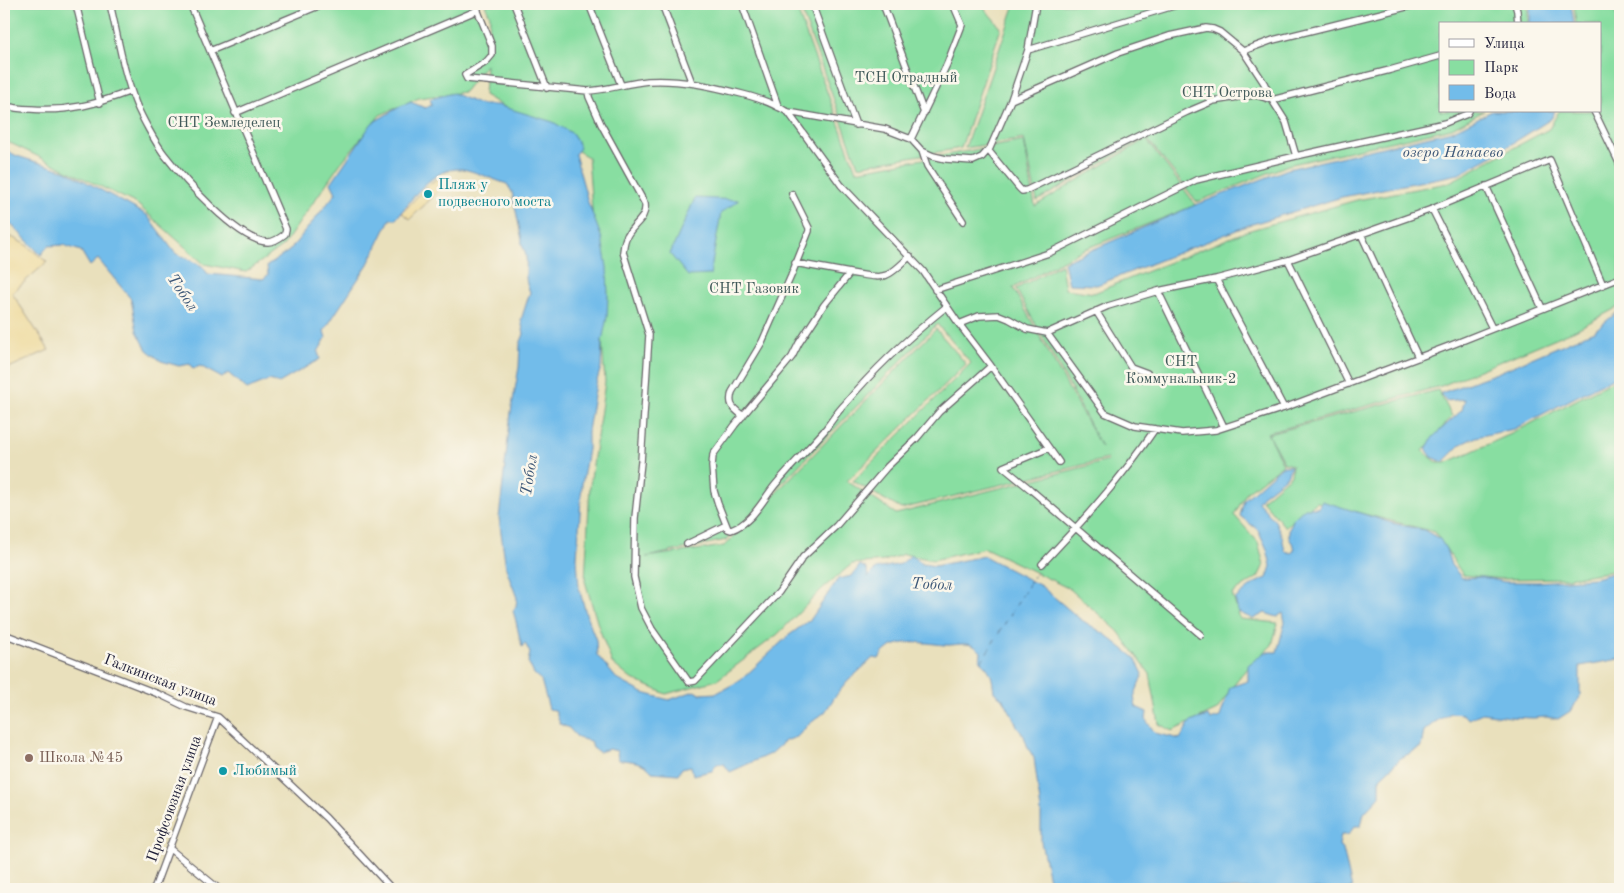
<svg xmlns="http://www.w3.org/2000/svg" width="1624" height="893" viewBox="0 0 1624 893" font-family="'Old Standard TT',serif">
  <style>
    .green { fill: #88dea1; stroke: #55806e; fill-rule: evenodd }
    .sand { fill: #eeda9e; stroke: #887e6c }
    .water { fill: #72bcea; stroke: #4a6f92 }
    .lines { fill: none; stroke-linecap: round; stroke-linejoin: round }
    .ferry { stroke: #3e5878; stroke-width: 1; stroke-dasharray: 6 5; stroke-linecap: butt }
    .minor-casing { stroke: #686468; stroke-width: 8 }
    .minor { stroke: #fff; stroke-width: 5.5 }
    .culture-dot { fill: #0f9aa8; stroke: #fbf7ec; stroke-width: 2 }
    .education-dot { fill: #8d6e63; stroke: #fbf7ec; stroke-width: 2 }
    .labels { text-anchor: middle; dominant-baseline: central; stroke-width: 5; stroke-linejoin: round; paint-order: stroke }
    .park-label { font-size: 15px; fill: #415a5a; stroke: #fbf7ec }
    .culture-label { font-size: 15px; fill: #0d838f; stroke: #fbf7ec; text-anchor: start }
    .street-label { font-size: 15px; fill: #22223b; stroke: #fbf7ec }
    .education-label { font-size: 15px; fill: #785e54; stroke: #fbf7ec; text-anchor: start }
    .water-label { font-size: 16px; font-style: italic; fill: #3e5878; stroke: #fbf7ec }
  </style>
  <rect width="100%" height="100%" fill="#fbf7ec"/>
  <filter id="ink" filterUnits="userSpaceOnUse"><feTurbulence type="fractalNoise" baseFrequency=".02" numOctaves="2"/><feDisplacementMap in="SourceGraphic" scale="10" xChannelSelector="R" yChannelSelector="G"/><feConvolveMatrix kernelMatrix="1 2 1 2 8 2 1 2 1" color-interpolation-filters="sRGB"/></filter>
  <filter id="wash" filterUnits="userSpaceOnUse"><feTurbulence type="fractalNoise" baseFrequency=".0096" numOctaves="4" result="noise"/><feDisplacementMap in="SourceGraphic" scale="20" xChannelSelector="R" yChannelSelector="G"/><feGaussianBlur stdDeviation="1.12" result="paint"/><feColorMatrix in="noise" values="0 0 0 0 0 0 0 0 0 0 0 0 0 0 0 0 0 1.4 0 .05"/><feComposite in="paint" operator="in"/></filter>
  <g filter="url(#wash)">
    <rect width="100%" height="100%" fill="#e9e0bc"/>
    <path class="green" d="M 4,4 L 476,4 L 489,34 L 490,16 L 485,4 L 795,4 L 856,171 L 1024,141 L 1035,206 L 1146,139 L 1196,205 L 1080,251 L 1013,288 L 1101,447 L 1073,392 L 1016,289 L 1061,264 L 1065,289 L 1094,293 L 1247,231 L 1357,200 L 1448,183 L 1549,129 L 1559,111 L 1600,111 L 1600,24 L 1576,24 L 1574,4 L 1611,4 L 1620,23 L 1620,306 L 1575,330 L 1441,386 L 1267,433 L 1283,464 L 1247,492 L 1234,515 L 1258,542 L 1264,565 L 1258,577 L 1232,594 L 1240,619 L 1278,623 L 1272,645 L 1241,675 L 1217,710 L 1172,731 L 1159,724 L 1150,674 L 1118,631 L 1070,589 L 985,548 L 933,560 L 904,554 L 884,561 L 852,564 L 823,588 L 778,634 L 717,680 L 666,694 L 630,678 L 612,663 L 598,625 L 585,581 L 590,485 L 605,382 L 588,157 L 484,95 L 486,65 L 464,92 L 419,98 L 380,115 L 340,164 L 283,246 L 246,272 L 204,264 L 137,204 L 4,140 ZM 937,324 L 971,363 L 853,481 L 901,509 L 1107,459 L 1108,461 L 896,514 L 847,481 L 966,364 L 936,329 L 724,546 L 646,557 L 726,540 Z
      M 799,4 L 986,4 L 985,9 L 1001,28 L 961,148 L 858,166 Z
      M 1015,4 L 1526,4 L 1528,11 L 1528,24 L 1440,24 L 1440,111 L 1484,111 L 1452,128 L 1288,165 L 1197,202 L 1146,137 L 1037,201 L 1024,139 L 965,148 Z
      M 1620,377 L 1620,570 L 1568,578 L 1502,579 L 1463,575 L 1435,532 L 1317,502 L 1285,527 L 1262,500 L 1291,475 L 1292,465 L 1284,463 L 1268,434 L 1438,390 L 1452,416 L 1423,451 L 1438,463 L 1446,463 L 1511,434 Z"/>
    <path class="sand" d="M 439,177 L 442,188 L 410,219 L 402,213 L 428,185 Z
      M 10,236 L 26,245 L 47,262 L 12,293 L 49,350 L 4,370 L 4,247 L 7,246 Z"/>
    <path class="water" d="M 1530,4 L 1571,4 L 1574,24 L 1530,24 Z
      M 453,93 L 480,105 L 497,105 L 553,122 L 573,134 L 580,148 L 575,154 L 588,202 L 602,239 L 607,267 L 608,296 L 607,317 L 602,341 L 601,367 L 596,384 L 588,431 L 588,449 L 582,484 L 577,558 L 579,588 L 587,617 L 596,640 L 597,655 L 617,679 L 643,693 L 669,700 L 694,691 L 700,694 L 717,693 L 741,680 L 788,636 L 811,619 L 838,579 L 852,576 L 860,565 L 867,569 L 868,577 L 876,569 L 901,564 L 911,555 L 922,564 L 935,566 L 984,556 L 1041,586 L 1080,619 L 1106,635 L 1135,658 L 1143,674 L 1134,697 L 1136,707 L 1147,712 L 1146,720 L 1155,733 L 1180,739 L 1190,722 L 1208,716 L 1210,720 L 1220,717 L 1230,687 L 1248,681 L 1248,665 L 1265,652 L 1277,652 L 1285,622 L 1283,613 L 1277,617 L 1265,613 L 1253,619 L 1238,612 L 1235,599 L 1255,583 L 1267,578 L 1271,566 L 1267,549 L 1258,530 L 1240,516 L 1244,500 L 1282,466 L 1291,466 L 1287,476 L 1264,494 L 1258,502 L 1275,521 L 1282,536 L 1285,551 L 1292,553 L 1295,548 L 1289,538 L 1289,529 L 1294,518 L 1305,508 L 1318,508 L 1322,501 L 1392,523 L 1424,530 L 1440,539 L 1446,549 L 1451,565 L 1462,578 L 1481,577 L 1505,582 L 1538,582 L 1595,578 L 1620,571 L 1620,659 L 1580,666 L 1580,695 L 1572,710 L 1558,719 L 1546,717 L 1533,718 L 1510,717 L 1482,713 L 1469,719 L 1462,714 L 1451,713 L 1435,722 L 1424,731 L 1421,747 L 1401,758 L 1380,778 L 1380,796 L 1364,813 L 1361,826 L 1355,826 L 1348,835 L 1341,835 L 1339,845 L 1344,853 L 1352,889 L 1051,889 L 1041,842 L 1041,811 L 1034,758 L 1028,748 L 1024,736 L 1017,727 L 1015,721 L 1004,700 L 994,692 C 992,677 992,671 980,661 L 981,652 C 970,639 958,646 944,645 C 925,643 890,636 879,659 L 873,658 L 847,682 L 834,698 L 825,712 L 808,725 L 797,737 L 785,741 L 772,753 L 730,772 L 724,764 L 717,764 L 712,771 L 693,775 L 691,766 L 682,768 L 678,774 L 652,772 C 645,762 630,760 618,760 L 617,751 L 609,749 L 599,752 L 593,748 L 590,741 L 578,738 L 569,728 L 560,724 L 555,710 L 549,709 L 541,680 L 534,674 L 528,662 L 530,653 L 525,643 L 522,647 C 518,634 517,622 513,611 L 516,606 L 517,598 L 506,568 L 499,518 L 511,412 L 519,367 L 520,344 L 524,334 L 521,320 L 530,292 C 522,277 529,265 525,252 C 523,246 521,246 522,240 L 512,192 L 507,184 C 497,181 472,170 462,169 C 432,167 413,198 396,219 L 390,219 L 368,264 L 324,331 L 326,338 L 318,352 L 320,359 L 279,383 L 269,380 L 247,389 L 228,373 L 222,378 L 200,366 L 193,369 L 190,364 L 179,366 L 161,361 L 147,350 L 137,331 L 131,299 L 98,259 L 90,266 L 81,251 L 63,245 L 48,246 L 41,255 L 11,224 L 5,224 L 4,226 L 4,149 L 17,156 L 66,171 L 147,215 L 175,253 L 202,266 L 208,274 L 263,279 L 268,275 L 267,266 L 289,251 L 336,193 L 331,183 L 372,123 L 401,106 L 411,102 L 425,108 L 432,105 L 430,99 Z
      M 1492,111 L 1555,111 L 1551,119 L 1494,155 L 1459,174 L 1342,197 L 1249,225 L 1097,285 L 1069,284 L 1064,262 L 1193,206 L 1288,169 L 1452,131 Z
      M 695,198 L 739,200 L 721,213 L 710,275 L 688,276 L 670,254 Z
      M 1620,310 L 1620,374 L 1514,429 L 1476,437 L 1461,444 L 1443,462 L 1432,457 L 1426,449 L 1433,437 L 1462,410 L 1465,399 L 1446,401 L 1441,393 L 1497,373 L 1594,331 Z"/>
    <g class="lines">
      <path class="ferry" d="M 981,662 L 1041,565"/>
    </g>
  </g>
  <g filter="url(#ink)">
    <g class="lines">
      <g class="minor-casing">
        <path id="minor" d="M 76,4 L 100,103
          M 110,4 C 118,37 123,72 136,104 C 142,118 155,142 164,154 C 182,177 238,242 268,242 C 274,242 280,238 285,234 L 286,229 L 190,4
          M 475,4 L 492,46 L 492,55 L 486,62 L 465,75 L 467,79 L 588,91 C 608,90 627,83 648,81 C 680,79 711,86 742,94 C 754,97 767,101 778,107 C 782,108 784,111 788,112 L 885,129 L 911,139 L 947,64 L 962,25 L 953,4
          M 514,4 L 547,88
          M 589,4 L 621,85
          M 662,4 L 692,83
          M 742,4 L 778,106
          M 812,4 L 856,125
          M 883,4 L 924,113
          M 1515,4 L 1517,11 L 1518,24
          M 1028,50 L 1180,4
          M 210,51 L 323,4
          M 1243,51 L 1273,40 L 1418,4
          M 588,91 L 589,97 L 601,124 L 645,204 C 647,219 633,224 627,236 C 624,241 624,246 623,252 L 649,335 L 641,462 L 635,518 L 634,577 L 641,608 L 652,629 L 689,682 L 695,681 L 779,592 L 803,557 L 836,526 L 887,467 L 917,438 L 939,412 L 991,366
          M 1011,100 L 1118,53 L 1169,36 L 1206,28 L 1213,29 L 1220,32 L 1243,51 L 1264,83 L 1272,100 L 1286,122 L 1296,156
          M 4,105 C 12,108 22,109 31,109 C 68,112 97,104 131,91
          M 1594,111 L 1620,165
          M 788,112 L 841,185 L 923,271 L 959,324 L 979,316 L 999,315 L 1009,319 L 1027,329 L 1047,333 L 1108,306 L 1158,291 L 1216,279 L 1288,260 L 1432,209 L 1550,160 L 1603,285
          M 235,113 L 478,10
          M 911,139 L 922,151 L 933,156 L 946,159 L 973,161 L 982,157 L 990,148 L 1011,100 L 1028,50 L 1036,4
          M 988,150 L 1019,188 L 1022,191 L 1027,190 L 1187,112 L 1213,101 L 1238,97 L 1256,95 L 1272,100 L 1390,70 L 1440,56
          M 922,151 L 927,166 L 963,221
          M 1486,186 L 1542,308
          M 1432,209 L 1492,328
          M 1361,234 L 1418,357
          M 910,256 C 884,282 884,278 850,273 L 824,305 L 799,343 L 792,357 L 735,425 L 713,455 L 712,466 L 714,491 L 718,504 L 728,529 L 731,530 C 752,523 762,501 775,485 C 791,466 808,449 824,431 C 831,422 837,412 845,404 C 875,368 910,336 946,307
          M 1288,260 L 1349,384
          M 795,263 L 850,273
          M 1216,279 L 1284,408
          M 935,290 L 1049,253 L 1196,180 L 1296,156 L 1445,123 L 1467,114 L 1469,111
          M 1158,291 L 1224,427
          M 1096,311 L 1131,367 L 1147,373
          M 959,324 L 991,366 L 1059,462
          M 1047,333 L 1105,413 L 1135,426 L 1182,433 L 1216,430 L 1284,408 L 1449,346 L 1620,278
          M 743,416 C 733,408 728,405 732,392 L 762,342 L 791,276 L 809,231 L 809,228 L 792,194
          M 1049,448 L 1003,467 L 1030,489 L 1201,635
          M 687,544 L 726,525
          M 1042,564 C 1082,522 1122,478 1155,429
          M 4,634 L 161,695 L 186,707 L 218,717 L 326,818 L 392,889
          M 170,849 L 219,889
          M 154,889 L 218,717"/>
      </g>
      <use href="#minor" class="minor"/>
    </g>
  </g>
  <g class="culture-dot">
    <circle cx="428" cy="194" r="5"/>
    <circle cx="223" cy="771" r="5"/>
  </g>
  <circle class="education-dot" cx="29" cy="758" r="5"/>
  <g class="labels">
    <g class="park-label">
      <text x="906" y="78">ТСН Отрадный</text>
      <text x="1227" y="93">СНТ Острова</text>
      <text x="224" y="123">СНТ Земледелец</text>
      <text x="754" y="289">СНТ Газовик</text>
      <text x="1181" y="362">СНТ<tspan x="1181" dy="17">Коммунальник-2</tspan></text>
    </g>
    <g class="culture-label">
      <text x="438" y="185">Пляж у<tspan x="438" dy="17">подвесного моста</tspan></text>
      <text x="233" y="771">Любимый</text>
    </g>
    <g class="street-label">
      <text transform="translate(160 681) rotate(21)">Галкинская улица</text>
      <text transform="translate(175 799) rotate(-70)">Профсоюзная улица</text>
    </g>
    <g class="education-label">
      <text x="39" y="758">Школа №45</text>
    </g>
    <g class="water-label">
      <text x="1453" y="153">озеро Нанаево</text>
      <text transform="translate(182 293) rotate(56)">Тобол</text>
      <text transform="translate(530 475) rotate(-81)">Тобол</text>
      <text transform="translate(932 585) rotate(2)">Тобол</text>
    </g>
  </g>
  <rect width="1624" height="893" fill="none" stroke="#fbf7ec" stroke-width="20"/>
  <rect x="1439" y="22" width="162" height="90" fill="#fbf7ec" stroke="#a4a2a5"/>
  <rect x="1449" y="39" width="25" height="8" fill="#ffffff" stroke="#a4a2a5"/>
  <text x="1484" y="48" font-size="15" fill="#22223b">Улица</text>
  <rect x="1449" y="60" width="25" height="15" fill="#88dea1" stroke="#a4a2a5"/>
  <text x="1484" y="72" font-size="15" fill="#22223b">Парк</text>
  <rect x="1449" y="85" width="25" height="15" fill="#72bcea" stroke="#a4a2a5"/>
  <text x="1484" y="98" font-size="15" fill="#22223b">Вода</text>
</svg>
